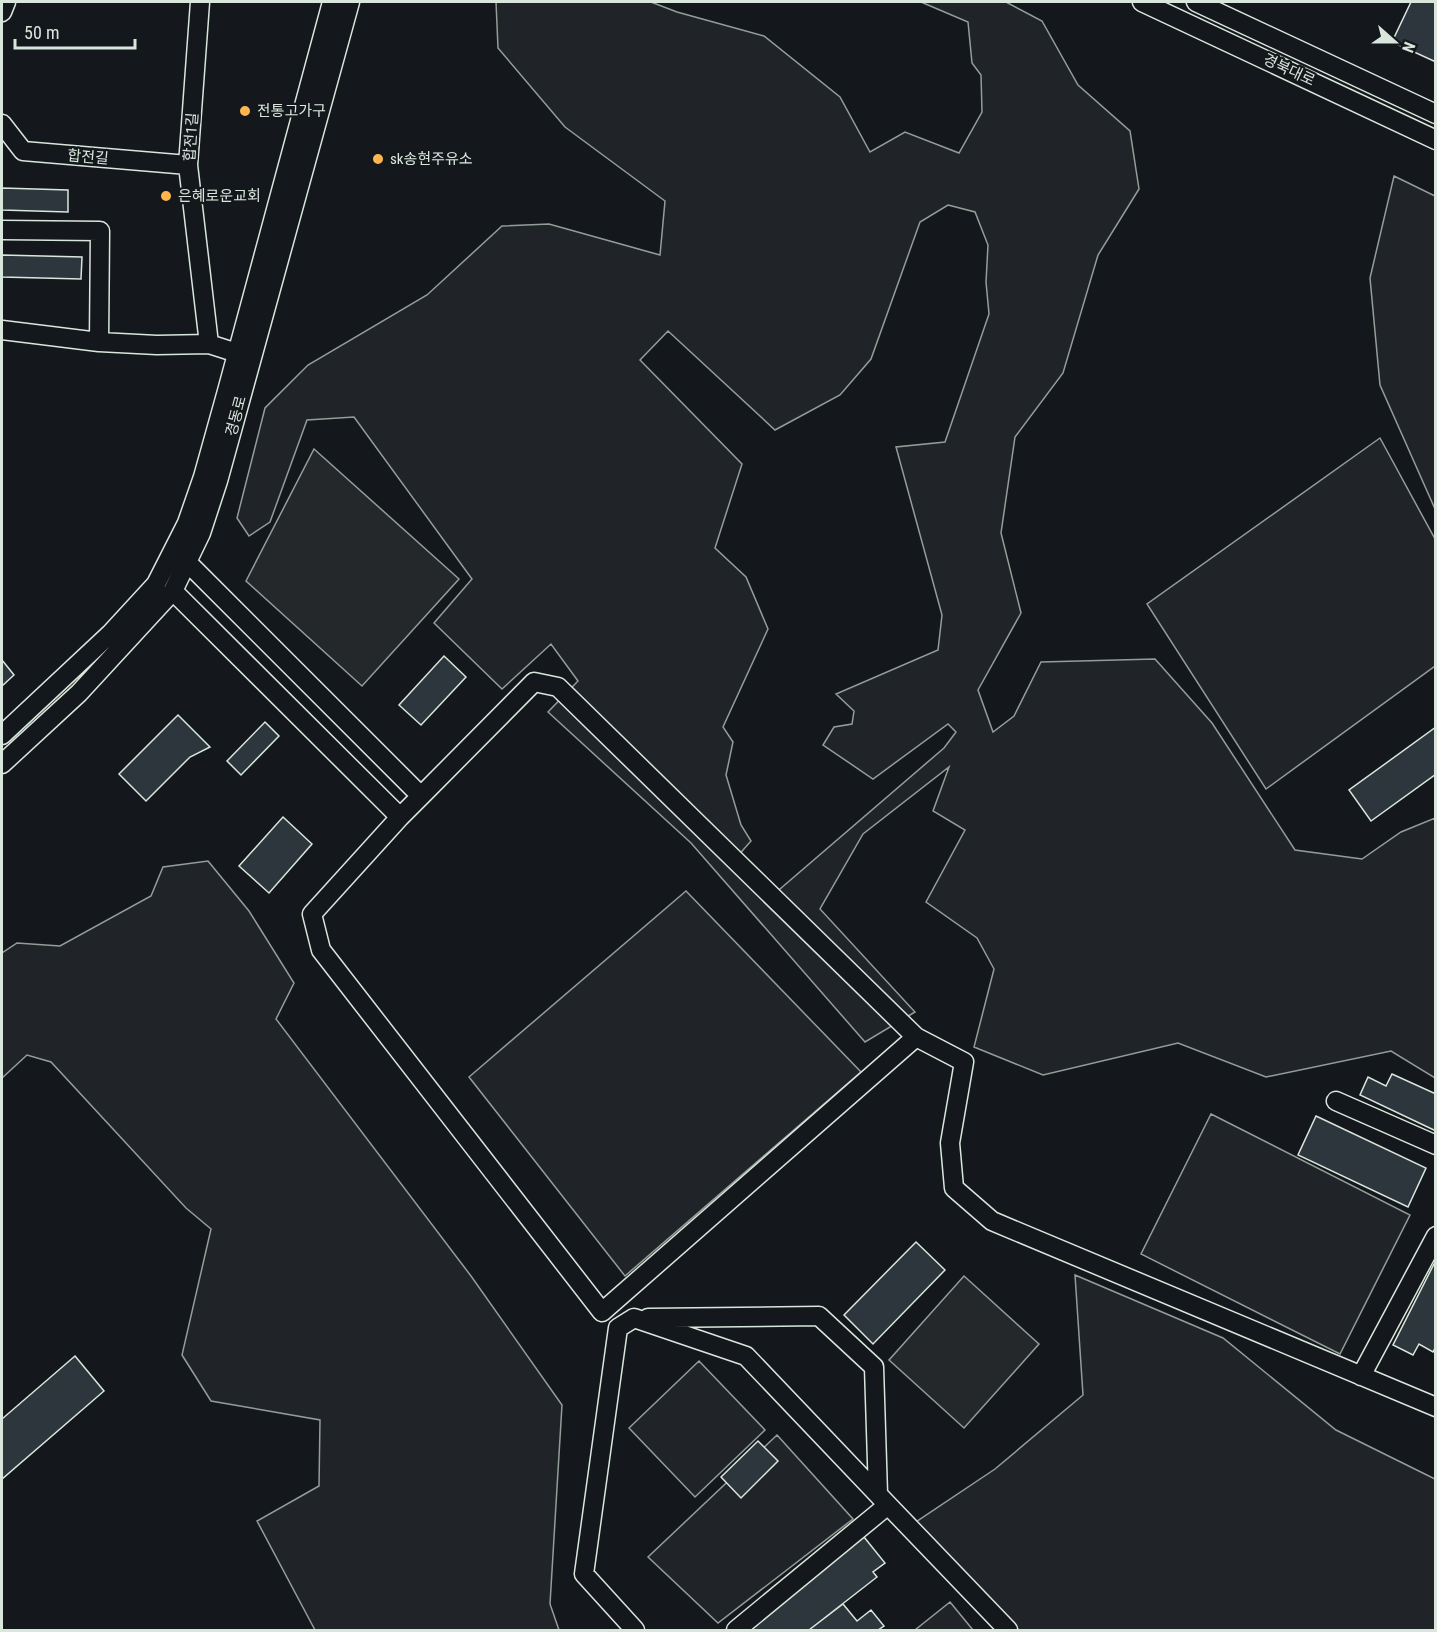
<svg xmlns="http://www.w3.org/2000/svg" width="1437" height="1632" viewBox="0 0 1437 1632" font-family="'Roboto Condensed','Noto Sans KR',sans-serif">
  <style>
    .green { fill: #202428; stroke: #939e99; stroke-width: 1.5; fill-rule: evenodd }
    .parking { fill: #24282b; stroke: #939e99; stroke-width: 1.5 }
    .building { fill: #2c363c; stroke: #d8e6dc; stroke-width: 1.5 }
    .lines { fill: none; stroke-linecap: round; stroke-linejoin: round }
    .minor-casing { stroke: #d8e6dc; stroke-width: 21 }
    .minor { stroke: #14181c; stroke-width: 18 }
    .poi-dot { fill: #ffb74d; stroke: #14181c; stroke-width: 2 }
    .labels { text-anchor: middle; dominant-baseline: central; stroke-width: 4.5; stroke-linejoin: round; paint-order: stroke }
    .street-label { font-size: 15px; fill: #d8e6dc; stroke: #14181c }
    .poi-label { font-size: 15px; fill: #d8e6dc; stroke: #14181c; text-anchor: start }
  </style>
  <rect width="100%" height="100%" fill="#14181c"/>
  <path class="green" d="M 496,2 L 651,2 L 677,12 L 764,36 L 840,97 L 870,152 L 905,132 L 959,153 L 982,112 L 981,75 L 972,63 L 968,22 L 921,2 L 1006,2 L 1042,21 L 1078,85 L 1130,131 L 1139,189 L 1098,255 L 1063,373 L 1015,437 L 1001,533 L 1021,613 L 978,690 L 993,732 L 1014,716 L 1041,662 L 1155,659 L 1212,723 L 1295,850 L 1362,859 L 1401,832 L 1435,818 L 1435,1078 L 1391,1051 L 1266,1077 L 1178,1043 L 1043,1075 L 974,1047 L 994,969 L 977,938 L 926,902 L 965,830 L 933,811 L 949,767 L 863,834 L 820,909 L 915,1012 L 865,1042 L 691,843 L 548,712 L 578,681 L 551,644 L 502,689 L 434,623 L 472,579 L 354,417 L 307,420 L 270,522 L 249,536 L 237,518 L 265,408 L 308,365 L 427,295 L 502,226 L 549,224 L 660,255 L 665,201 L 565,127 L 498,48 ZM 948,205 L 975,212 L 988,245 L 986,282 L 989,314 L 945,442 L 896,447 L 942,615 L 938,650 L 836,694 L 854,711 L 852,724 L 834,727 L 823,745 L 873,779 L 948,724 L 956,732 L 944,748 L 773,895 L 736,858 L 751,841 L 741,825 L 726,775 L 733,742 L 723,727 L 768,629 L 746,577 L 715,548 L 742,464 L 640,360 L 668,331 L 775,430 L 840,395 L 871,359 L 920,222 Z
    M 1394,176 L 1435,196 L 1435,509 L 1380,385 L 1370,278 Z
    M 1380,438 L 1435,539 L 1435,666 L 1266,789 L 1147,604 Z
    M 208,861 L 249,911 L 294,983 L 276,1019 L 471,1276 L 562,1405 L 550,1604 L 559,1630 L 315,1630 L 257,1521 L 319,1486 L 320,1420 L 211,1401 L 182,1355 L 211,1229 L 186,1208 L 51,1062 L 27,1055 L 2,1078 L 2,953 L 17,943 L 60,946 L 151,896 L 163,867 Z
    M 686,891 L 861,1072 L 625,1276 L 469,1077 Z
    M 1211,1114 L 1410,1215 L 1340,1354 L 1141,1254 Z
    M 1075,1275 L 1223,1338 L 1336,1430 L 1435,1479 L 1435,1630 L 1019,1630 L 916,1522 L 995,1469 L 1083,1395 Z
    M 699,1361 L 765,1430 L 695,1497 L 629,1428 Z
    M 777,1435 L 853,1519 L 718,1623 L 648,1557 Z
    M 950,1602 L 973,1630 L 915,1630 Z"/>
  <path class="parking" d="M 314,449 L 459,579 L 362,686 L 246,581 Z
    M 964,1276 L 1039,1344 L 964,1428 L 889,1360 Z"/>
  <path class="building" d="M 1411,2 L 1436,2 L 1436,62 L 1392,42 Z
    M 2,188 L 68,190 L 68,212 L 2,210 Z
    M 2,255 L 82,257 L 81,279 L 2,277 Z
    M 444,656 L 466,677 L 421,725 L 399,705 Z
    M 2,660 L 14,675 L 2,686 Z
    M 178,715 L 210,747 L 190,757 L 146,801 L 119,774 Z
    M 265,722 L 279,736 L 241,775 L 227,761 Z
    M 1436,727 L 1436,774 L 1371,821 L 1349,790 Z
    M 283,817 L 312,844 L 269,893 L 239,866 Z
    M 1392,1074 L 1436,1094 L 1436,1131 L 1360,1095 L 1368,1077 L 1386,1086 Z
    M 1316,1116 L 1426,1168 L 1408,1207 L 1298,1155 Z
    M 916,1242 L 945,1270 L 873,1344 L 844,1315 Z
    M 1436,1260 L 1436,1346 L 1433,1352 L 1419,1344 L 1413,1355 L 1393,1345 Z
    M 75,1356 L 104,1391 L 2,1479 L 2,1419 Z
    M 758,1441 L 778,1461 L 741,1498 L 721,1477 Z
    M 864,1537 L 885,1563 L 873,1572 L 877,1577 L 809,1630 L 744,1630 Z
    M 843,1604 L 857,1621 L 871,1610 L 884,1626 L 878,1630 L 809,1630 Z"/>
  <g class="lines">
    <g class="minor-casing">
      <path id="minor" d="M 200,2 L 188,165 L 209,344 L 237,353
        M 1142,2 L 1436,140
        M 1196,2 L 1436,114
        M 2,12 L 6,2
        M 2,124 L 23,151 L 188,165
        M 2,230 L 100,231 L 99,342
        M 2,330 L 99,342 L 157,345 L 209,344
        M 173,591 L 400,817 L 421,796 L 187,562
        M 2,735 L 110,634 L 156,584 L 187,523 L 203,477 L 227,391 L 332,2
        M 2,764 L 79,693 L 173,591 L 201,533 L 218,481 L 350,2
        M 400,817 L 312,914 L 321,950 L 602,1312 L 916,1037 L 558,687 L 534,682 L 421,796
        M 916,1037 L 964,1062 L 950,1143 L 954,1188 L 992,1221 L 1436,1407
        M 1336,1101 L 1436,1145
        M 648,1318 L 819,1316 L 874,1367 L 878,1494
        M 618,1328 L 634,1318 L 746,1356 L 888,1505 L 736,1630
        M 618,1328 L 584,1574 L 635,1630
        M 1361,1376 L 1436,1236
        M 888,1505 L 1008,1630"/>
    </g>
    <use href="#minor" class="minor"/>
  </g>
  <g class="poi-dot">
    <circle cx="245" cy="111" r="6"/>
    <circle cx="378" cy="159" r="6"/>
    <circle cx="166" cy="196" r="6"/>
  </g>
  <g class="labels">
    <g class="street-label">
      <text transform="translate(1289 70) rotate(25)">경북대로</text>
      <text transform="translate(191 137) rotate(-86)">합전1길</text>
      <text transform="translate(88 157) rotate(5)">합전길</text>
      <text transform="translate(236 416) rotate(-75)">경동로</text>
    </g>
    <g class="poi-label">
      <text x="257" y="111">전통고가구</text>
      <text x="390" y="159">sk송현주유소</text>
      <text x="178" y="196">은혜로운교회</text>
    </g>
  </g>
  <rect width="1437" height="1632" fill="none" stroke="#d8e6dc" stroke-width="6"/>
  <g transform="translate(1395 42) rotate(111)" stroke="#14181c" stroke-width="4.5" paint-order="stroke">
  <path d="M0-4.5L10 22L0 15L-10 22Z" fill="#d8e6dc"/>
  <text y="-9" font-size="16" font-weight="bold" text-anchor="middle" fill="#d8e6dc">N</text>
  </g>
  <path d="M15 39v9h120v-9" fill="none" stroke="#d8e6dc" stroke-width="3"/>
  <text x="24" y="39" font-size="18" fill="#d8e6dc" stroke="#14181c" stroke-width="4.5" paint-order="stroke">50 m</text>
</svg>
